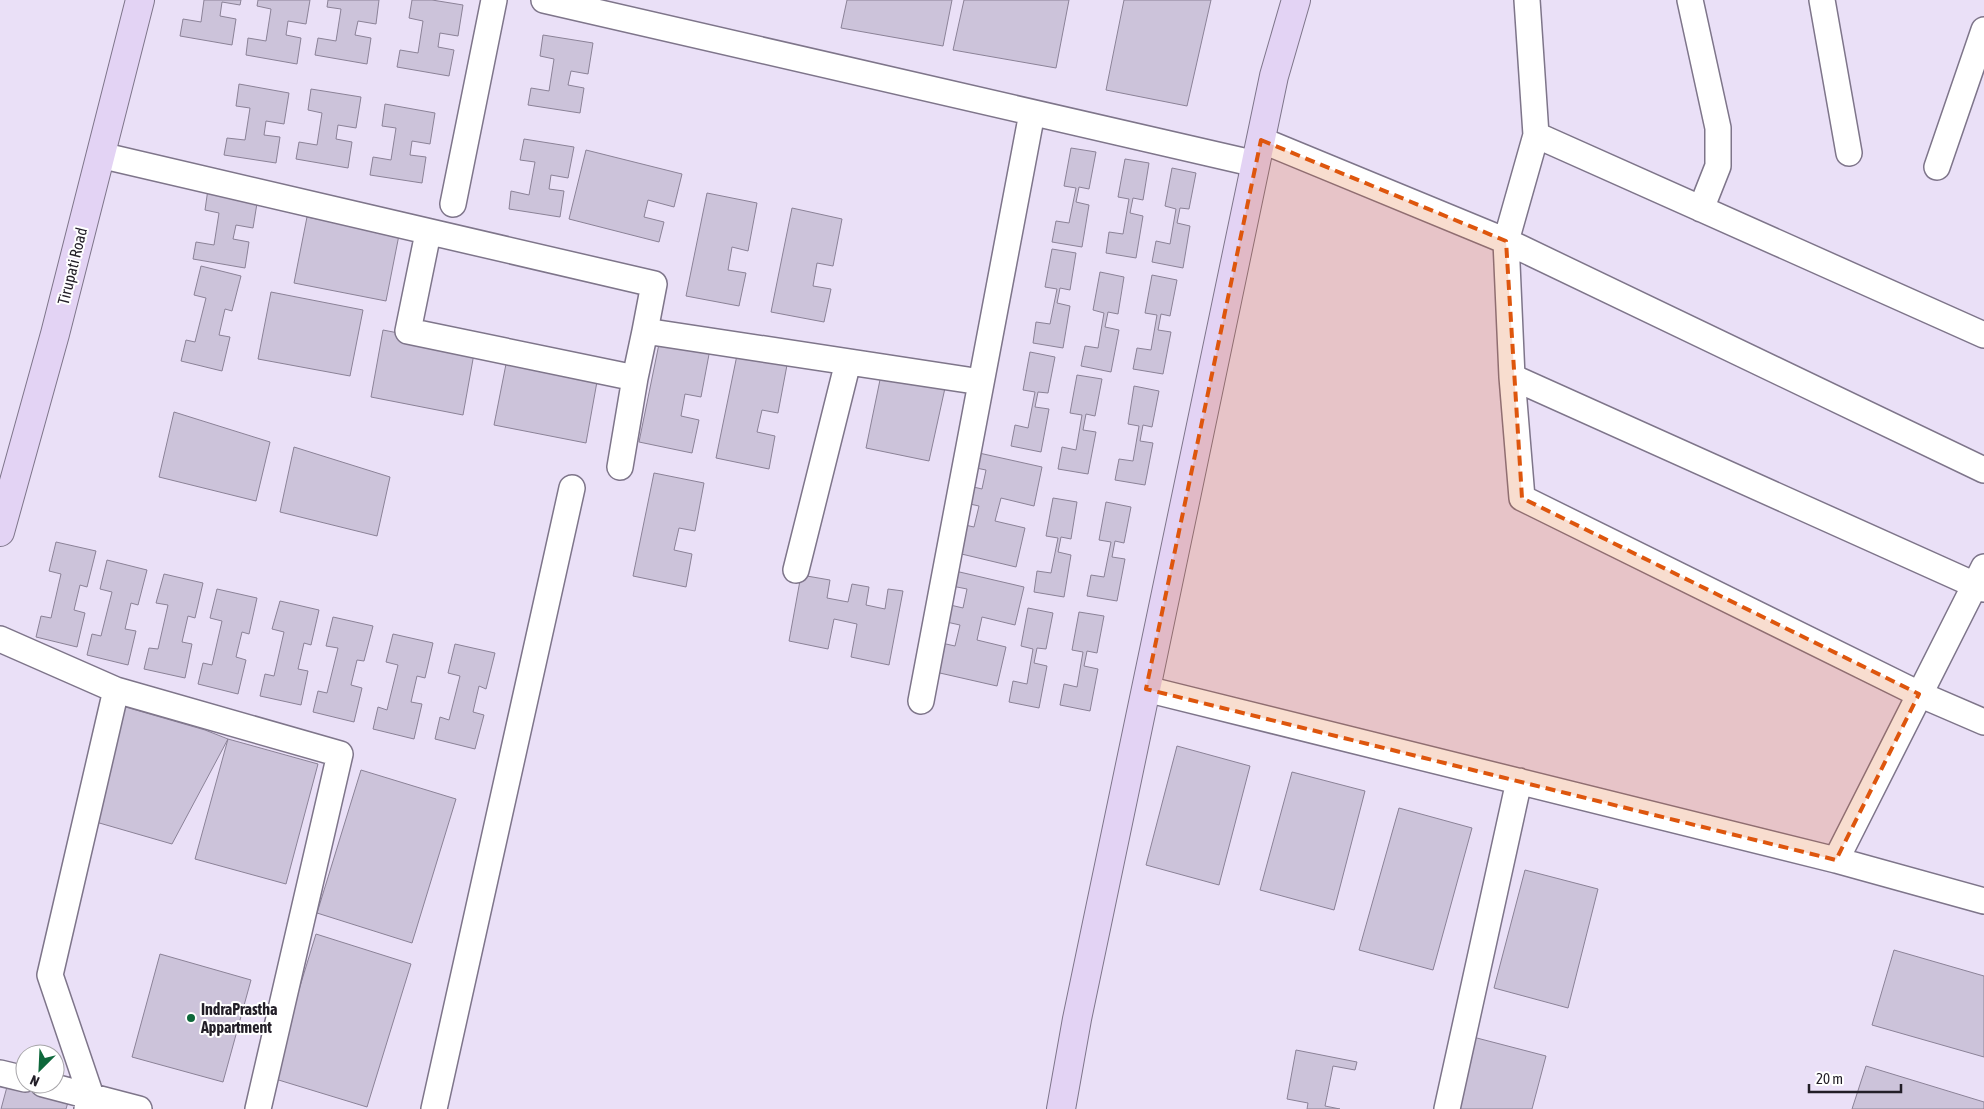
<svg xmlns="http://www.w3.org/2000/svg" width="1984" height="1109" viewBox="0 0 1984 1109" font-family="'Asap Condensed',sans-serif">
  <style>
    .building { fill: #ccc3da; stroke: #8b8297 }
    .lines { fill: none; stroke-linecap: round; stroke-linejoin: round }
    .street-casing { stroke: #7e758a; stroke-width: 28 }
    .secondary-casing { stroke: #7e758a; stroke-width: 30 }
    .street { stroke: #fff; stroke-width: 25 }
    .secondary { stroke: #e3d3f4; stroke-width: 28 }
    .marked { fill: #de560d; fill-opacity: 0.2; stroke: #de560d; stroke-width: 4; stroke-dasharray: 10 6; stroke-linejoin: round }
    .poi-dot { fill: #0e683b; stroke: #fff; stroke-width: 2 }
    .labels { text-anchor: middle; dominant-baseline: central; stroke-width: 4; stroke-linejoin: round; paint-order: stroke }
    .street-label { font-size: 16px; fill: #221e27; stroke: #fff }
    .poi-label { font-size: 16px; font-weight: bold; fill: #221e27; stroke: #fff; text-anchor: start }
  </style>
  <rect width="100%" height="100%" fill="#eae0f7"/>
  <path class="building" d="M 204,0 L 241,0 L 240,5 L 222,2 L 220,16 L 236,19 L 232,45 L 180,36 L 183,19 L 201,22 Z
    M 258,0 L 310,0 L 306,24 L 288,21 L 286,35 L 301,38 L 297,64 L 246,55 L 248,38 L 266,41 L 271,9 L 257,6 Z
    M 328,0 L 379,0 L 376,24 L 358,21 L 355,35 L 371,38 L 367,64 L 315,55 L 318,38 L 336,41 L 341,9 L 327,7 Z
    M 412,0 L 432,0 L 463,5 L 458,36 L 440,33 L 438,47 L 454,50 L 449,76 L 397,67 L 400,50 L 418,53 L 423,21 L 409,18 Z
    M 847,0 L 952,0 L 943,46 L 841,28 Z
    M 964,0 L 1069,0 L 1056,68 L 953,50 Z
    M 1124,0 L 1211,0 L 1187,106 L 1106,90 Z
    M 543,35 L 593,43 L 588,74 L 571,71 L 568,85 L 584,88 L 580,113 L 528,105 L 531,88 L 549,91 L 554,59 L 540,56 Z
    M 239,84 L 289,93 L 284,124 L 266,121 L 264,135 L 280,137 L 276,163 L 224,155 L 227,138 L 245,140 L 250,108 L 236,106 Z
    M 311,89 L 361,97 L 356,128 L 338,125 L 336,139 L 352,142 L 348,168 L 296,159 L 299,142 L 317,145 L 322,113 L 308,110 Z
    M 385,104 L 435,113 L 430,144 L 412,141 L 410,155 L 426,157 L 422,183 L 370,175 L 373,157 L 391,160 L 396,128 L 382,126 Z
    M 524,139 L 574,147 L 568,178 L 551,175 L 549,189 L 564,191 L 560,217 L 509,209 L 511,191 L 529,195 L 535,162 L 520,160 Z
    M 1071,148 L 1096,152 L 1089,189 L 1079,187 L 1076,202 L 1089,205 L 1082,247 L 1052,242 L 1056,221 L 1069,223 L 1076,188 L 1064,186 Z
    M 586,150 L 682,174 L 674,207 L 648,200 L 644,217 L 664,222 L 659,242 L 569,219 Z
    M 1125,159 L 1149,163 L 1143,200 L 1133,198 L 1130,213 L 1143,216 L 1136,258 L 1106,253 L 1109,232 L 1123,234 L 1129,199 L 1118,197 Z
    M 1172,168 L 1196,173 L 1189,209 L 1180,208 L 1177,223 L 1190,226 L 1183,268 L 1152,262 L 1156,241 L 1170,244 L 1176,209 L 1165,206 Z
    M 208,189 L 258,197 L 253,228 L 236,225 L 233,239 L 249,242 L 245,268 L 193,259 L 196,242 L 214,245 L 219,213 L 205,210 Z
    M 707,193 L 757,203 L 748,251 L 732,247 L 728,270 L 746,273 L 739,306 L 686,296 Z
    M 792,208 L 842,219 L 833,266 L 817,263 L 813,286 L 831,289 L 824,322 L 771,312 Z
    M 307,217 L 399,235 L 386,301 L 294,283 Z
    M 1052,249 L 1076,253 L 1070,290 L 1060,288 L 1057,303 L 1070,306 L 1063,348 L 1033,343 L 1036,322 L 1050,324 L 1057,289 L 1045,287 Z
    M 201,266 L 241,276 L 232,311 L 225,309 L 219,335 L 230,337 L 222,371 L 181,361 L 186,340 L 195,342 L 206,298 L 194,295 Z
    M 1100,272 L 1124,277 L 1118,314 L 1108,312 L 1105,327 L 1119,330 L 1111,372 L 1081,366 L 1085,346 L 1098,348 L 1104,313 L 1093,310 Z
    M 1152,275 L 1177,280 L 1170,316 L 1161,314 L 1158,330 L 1171,332 L 1163,374 L 1133,369 L 1137,348 L 1151,350 L 1157,315 L 1145,313 Z
    M 271,292 L 363,310 L 350,376 L 258,359 Z
    M 383,330 L 475,348 L 463,415 L 371,397 Z
    M 660,339 L 710,349 L 701,397 L 685,394 L 681,416 L 699,420 L 692,453 L 639,442 Z
    M 1030,352 L 1055,357 L 1048,393 L 1038,392 L 1035,407 L 1049,409 L 1041,452 L 1011,446 L 1015,425 L 1028,428 L 1035,392 L 1023,390 Z
    M 737,355 L 787,365 L 778,413 L 762,410 L 757,432 L 775,436 L 769,469 L 716,458 Z
    M 507,359 L 598,376 L 586,443 L 494,425 Z
    M 881,375 L 945,388 L 929,461 L 866,448 Z
    M 1077,375 L 1102,379 L 1095,416 L 1086,414 L 1083,430 L 1096,432 L 1088,474 L 1058,469 L 1062,447 L 1076,450 L 1082,415 L 1070,413 Z
    M 1134,386 L 1159,391 L 1152,427 L 1143,425 L 1140,441 L 1153,443 L 1145,485 L 1115,480 L 1119,459 L 1133,461 L 1139,426 L 1128,424 Z
    M 174,412 L 270,442 L 256,501 L 159,477 Z
    M 294,447 L 390,477 L 377,536 L 280,512 Z
    M 970,451 L 1042,467 L 1034,506 L 1001,498 L 995,521 L 1025,528 L 1016,567 L 949,551 L 956,523 L 974,527 L 979,506 L 961,502 L 965,485 L 982,489 L 986,470 L 966,466 Z
    M 654,473 L 704,483 L 695,531 L 679,528 L 674,550 L 692,554 L 686,587 L 633,576 Z
    M 1053,498 L 1077,502 L 1071,539 L 1061,537 L 1058,552 L 1071,555 L 1064,597 L 1034,592 L 1037,571 L 1051,573 L 1058,538 L 1046,536 Z
    M 1106,502 L 1131,507 L 1124,543 L 1115,541 L 1112,557 L 1125,559 L 1117,601 L 1087,596 L 1091,575 L 1104,577 L 1111,542 L 1099,540 Z
    M 56,542 L 96,551 L 87,587 L 80,585 L 74,610 L 85,613 L 77,647 L 36,637 L 41,616 L 51,618 L 61,574 L 49,571 Z
    M 107,560 L 147,570 L 138,605 L 131,603 L 125,629 L 136,631 L 128,665 L 87,655 L 92,634 L 101,636 L 112,592 L 100,589 Z
    M 951,570 L 1024,587 L 1015,625 L 982,617 L 977,640 L 1006,647 L 997,686 L 931,671 L 937,642 L 955,646 L 960,625 L 942,621 L 946,604 L 963,608 L 967,589 L 947,585 Z
    M 164,574 L 203,583 L 195,618 L 188,616 L 182,642 L 192,644 L 185,678 L 144,669 L 149,648 L 158,649 L 168,605 L 156,603 Z
    M 801,575 L 830,580 L 827,598 L 848,602 L 852,584 L 869,587 L 866,605 L 885,609 L 888,589 L 903,591 L 889,665 L 851,657 L 857,624 L 834,619 L 828,649 L 789,641 Z
    M 217,589 L 257,598 L 249,634 L 242,632 L 236,657 L 246,660 L 238,694 L 198,684 L 203,663 L 212,665 L 222,621 L 210,618 Z
    M 280,601 L 319,610 L 311,645 L 304,643 L 298,669 L 308,671 L 301,705 L 260,696 L 265,674 L 274,676 L 284,632 L 272,629 Z
    M 1028,608 L 1053,613 L 1046,649 L 1037,648 L 1034,663 L 1047,666 L 1039,708 L 1009,702 L 1013,681 L 1027,684 L 1033,649 L 1021,646 Z
    M 1079,612 L 1104,616 L 1097,653 L 1087,651 L 1084,666 L 1098,669 L 1090,711 L 1060,705 L 1064,684 L 1077,687 L 1083,652 L 1072,650 Z
    M 333,617 L 373,626 L 364,661 L 357,660 L 351,685 L 362,688 L 354,722 L 313,712 L 318,691 L 327,693 L 338,648 L 326,646 Z
    M 393,634 L 433,643 L 425,678 L 417,676 L 411,702 L 422,704 L 414,739 L 373,729 L 378,707 L 387,710 L 398,665 L 386,662 Z
    M 455,644 L 495,653 L 486,689 L 479,686 L 473,712 L 484,715 L 475,749 L 435,739 L 440,717 L 449,720 L 460,676 L 448,673 Z
    M 122,706 L 205,730 L 228,739 L 172,844 L 89,820 Z
    M 228,739 L 318,764 L 286,884 L 195,859 Z
    M 1177,746 L 1250,766 L 1219,885 L 1146,865 Z
    M 361,770 L 456,799 L 412,943 L 317,913 Z
    M 1292,772 L 1365,791 L 1334,910 L 1260,890 Z
    M 1399,808 L 1472,828 L 1433,970 L 1359,950 Z
    M 1525,870 L 1598,889 L 1568,1008 L 1494,988 Z
    M 316,934 L 411,964 L 367,1107 L 272,1078 Z
    M 1894,950 L 1984,976 L 1984,1057 L 1872,1025 Z
    M 160,954 L 251,980 L 223,1082 L 132,1057 Z
    M 1473,1037 L 1546,1056 L 1532,1109 L 1454,1109 Z
    M 1296,1050 L 1357,1062 L 1355,1070 L 1333,1066 L 1325,1106 L 1340,1109 L 1307,1109 L 1308,1103 L 1287,1099 Z
    M 1866,1066 L 1984,1102 L 1984,1109 L 1852,1109 Z
    M 8,1083 L 69,1099 L 66,1109 L 1,1109 Z"/>
  <g class="lines">
    <g class="street-casing">
      <path id="street" d="M 544,0 L 1256,164
        M 1527,0 L 1536,135 L 1506,241 L 1512,377 L 1984,589
        M 1690,0 L 1718,128 L 1718,166 L 1701,209
        M 1822,0 L 1849,153
        M 1536,135 L 1984,335
        M 1261,140 L 1506,241 L 1984,470
        M 100,155 L 654,284 L 645,331
        M 1937,167 L 1984,30
        M 453,204 L 494,0
        M 428,233 L 408,331 L 635,378 L 645,331 L 981,382
        M 1512,377 L 1522,498 L 1919,694 L 1984,722
        M 620,467 L 635,378
        M 796,570 L 848,362
        M 0,639 L 116,690
        M 1146,689 L 1836,860 L 1984,567
        M 921,701 L 1032,113
        M 1836,860 L 1984,901
        M 0,1073 L 25,1079
        M 43,1084 L 139,1109
        M 87,1109 L 91,1096 L 50,975 L 116,690 L 340,754 L 258,1109
        M 434,1109 L 572,488
        M 1447,1109 L 1519,781"/>
    </g>
    <g class="secondary-casing">
      <path id="secondary" d="M 0,532 L 55,334 L 140,0
        M 1061,1109 L 1077,1019 L 1274,76 L 1296,0"/>
    </g>
    <use href="#street" class="street"/>
    <use href="#secondary" class="secondary"/>
  </g>
  <path class="marked" d="M 1261,140 L 1506,241 L 1522,498 L 1919,694 L 1836,860 L 1146,689 Z"/>
  <circle class="poi-dot" cx="191" cy="1018" r="5"/>
  <g class="labels">
    <g class="street-label">
      <text transform="translate(72 266) rotate(-76)">Tirupati Road</text>
    </g>
    <g class="poi-label">
      <text x="201" y="1009">IndraPrastha<tspan x="201" dy="18">Appartment</tspan></text>
    </g>
  </g>
  <g transform="translate(40 1069) rotate(204)"><circle r="24" fill="#ffffff" stroke="#a7a5a9"/>
  <path d="M0-4L9 19L0 12L-9 19Z" fill="#0e683b"/>
  <text y="-8" font-size="14" font-weight="bold" text-anchor="middle" fill="#221e27">N</text>
  </g>
  <path d="M1809 1084v8h92v-8" fill="none" stroke="#221e27" stroke-width="2.5"/>
  <text x="1816" y="1084" font-size="15" fill="#221e27" stroke="#ffffff" stroke-width="4" paint-order="stroke">20 m</text>
</svg>
